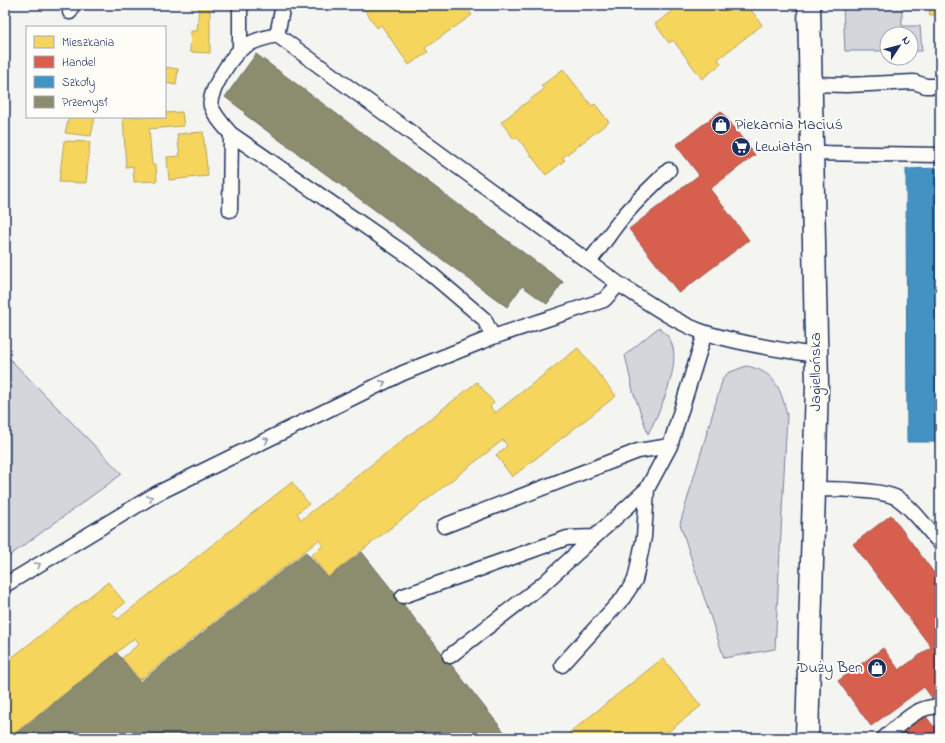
<svg xmlns="http://www.w3.org/2000/svg" width="945" height="743" viewBox="0 0 945 743" font-family="'Indie Flower',sans-serif">
  <style>
    .green { fill: #d4d6db; stroke: #78829c }
    .homes { fill: #f6d55c; stroke: #b4a35d }
    .shops { fill: #d6604d; stroke: #9e5152 }
    .schools { fill: #4393c3; stroke: #3775a5 }
    .industry { fill: #8c8c6e; stroke: #6a7069 }
    .lines { fill: none; stroke-linecap: round; stroke-linejoin: round }
    .service-casing { stroke: #1b2f5e; stroke-width: 17 }
    .tertiary-casing { stroke: #1b2f5e; stroke-width: 25 }
    .service { stroke: #fdfcf7; stroke-width: 14 }
    .tertiary { stroke: #fdfcf7; stroke-width: 22 }
    .oneway { stroke: #8c96aa }
    .labels { text-anchor: middle; dominant-baseline: central; stroke-width: 4; stroke-linejoin: round; paint-order: stroke }
    .poi-label { font-size: 16px; fill: #1b2f5e; stroke: #fdfcf7; text-anchor: start }
    .street-label { font-size: 16px; fill: #1b2f5e; stroke: #fdfcf7 }
  </style>
  <rect width="100%" height="100%" fill="#f4f4f1"/>
  <filter id="ink" filterUnits="userSpaceOnUse"><feTurbulence type="fractalNoise" baseFrequency=".025" numOctaves="2"/><feDisplacementMap in="SourceGraphic" scale="8" xChannelSelector="R" yChannelSelector="G"/><feConvolveMatrix kernelMatrix="1 2 1 2 8 2 1 2 1" color-interpolation-filters="sRGB"/></filter>
  <g filter="url(#ink)">
    <path class="green" d="M 843,5 L 902,5 L 902,26 L 920,26 L 922,51 L 911,51 L 911,34 L 887,34 L 887,51 L 845,51 Z
      M 659,327 C 664,332 669,336 671,342 C 682,365 659,413 648,434 L 633,391 L 625,355 Z
      M 5,354 L 122,474 L 5,559 Z
      M 746,366 C 775,371 781,389 787,415 L 775,649 L 724,658 L 680,524 L 723,378 L 728,373 Z"/>
    <path class="homes" d="M 370,5 L 465,5 L 472,15 L 425,48 L 428,52 L 409,65 L 381,25 L 377,28 L 364,9 Z
      M 681,5 L 742,5 L 746,10 L 749,7 L 762,25 L 718,59 L 721,64 L 702,79 L 673,40 L 669,43 L 655,24 Z
      M 937,5 L 940,5 L 940,57 L 937,57 L 937,15 L 929,15 L 930,9 L 936,10 Z
      M 199,7 L 210,7 L 210,53 L 190,52 L 191,31 L 197,31 Z
      M 165,67 L 178,69 L 176,85 L 165,83 Z
      M 563,69 L 592,106 L 595,104 L 609,122 L 562,158 L 565,160 L 546,175 L 517,137 L 514,139 L 501,122 L 544,89 L 541,86 Z
      M 182,112 L 184,126 L 149,129 L 152,165 L 156,165 L 157,181 L 134,182 L 133,166 L 126,167 L 123,117 L 165,117 L 165,113 Z
      M 69,117 L 95,117 L 91,136 L 65,133 Z
      M 203,132 L 208,176 L 169,180 L 167,157 L 180,156 L 177,134 Z
      M 64,141 L 90,142 L 86,183 L 59,182 Z
      M 578,348 L 616,396 L 512,477 L 496,455 L 507,446 L 503,440 L 328,577 L 311,555 L 323,546 L 319,540 L 140,680 L 122,658 L 139,644 L 135,638 L 8,738 L 5,738 L 5,663 L 108,582 L 125,603 L 112,613 L 118,619 L 292,482 L 309,504 L 297,513 L 301,520 L 477,382 L 494,403 L 490,407 L 495,413 Z
      M 663,658 L 701,706 L 660,738 L 563,738 Z"/>
    <path class="shops" d="M 721,111 L 755,155 L 710,189 L 749,240 L 679,293 L 629,229 L 699,175 L 676,145 Z
      M 891,515 L 940,581 L 940,692 L 932,698 L 924,687 L 871,726 L 838,681 L 883,648 L 899,670 L 931,647 L 853,544 Z
      M 925,715 L 934,727 L 940,722 L 940,738 L 897,738 Z"/>
    <path class="schools" d="M 940,168 L 940,442 L 907,442 L 906,169 Z"/>
    <path class="industry" d="M 256,54 L 563,282 L 547,304 L 522,286 L 507,307 L 244,114 L 245,112 L 225,97 Z
      M 306,552 L 328,578 L 362,552 L 509,738 L 10,738 L 117,653 L 140,682 Z"/>
    <g class="lines">
      <g class="service-casing">
        <path id="service" d="M 240,5 L 240,49
          M 70,12 L 72,5
          M 277,35 L 283,5
          M 811,84 L 846,85 L 914,82 L 926,86 L 940,86
          M 812,153 L 940,155
          M 230,210 L 231,134
          M 589,261 C 602,247 611,231 623,217 C 637,200 653,185 669,170
          M 493,337 L 484,319 L 417,262 L 231,134 C 224,126 215,117 211,106 C 207,94 231,58 240,50 C 250,41 265,38 277,35 L 619,284 C 644,300 679,325 706,333 C 742,344 780,350 817,355
          M 814,489 C 833,489 881,489 897,498 C 914,509 927,529 940,543
          M 444,526 L 638,451 L 670,446
          M 5,585 L 156,494 L 403,373 L 493,337 L 604,300 L 619,284
          M 403,596 L 567,538 L 593,537
          M 450,656 L 543,584 L 647,489 L 670,446 L 705,333
          M 562,665 L 623,598 L 635,580 L 644,537 L 647,489
          M 884,738 C 900,725 918,704 940,707"/>
      </g>
      <g class="tertiary-casing">
        <path id="tertiary" d="M 807,738 L 817,384 L 809,5"/>
      </g>
      <use href="#service" class="service"/>
      <use href="#tertiary" class="tertiary"/>
    </g>
    <defs><path id="oneway-chevron" d="M-2-3.5L2.5 0L-2 3.5" fill="none" stroke-width="1.6" stroke-linecap="round" stroke-linejoin="round"/></defs>
    <g class="oneway">
      <use href="#oneway-chevron" transform="translate(383 383) rotate(-26)"/>
      <use href="#oneway-chevron" transform="translate(266 440) rotate(-26)"/>
      <use href="#oneway-chevron" transform="translate(150 498) rotate(-31)"/>
      <use href="#oneway-chevron" transform="translate(38 565) rotate(-31)"/>
    </g>
  </g>
  <defs>
    <g id="shop-disc" transform="scale(1)"><circle r="9.5" fill="#1b2f5e" stroke="#fdfcf7"/><path d="M-5-2.5h2.3a2.7 3.5 0 0 1 5.4 0H5L5.5 6h-11ZM-1.5-2.5h3a1.5 2.3 0 0 0-3 0Z" fill="#fff"/></g>
    <g id="supermarket-disc" transform="scale(1)"><circle r="9.5" fill="#1b2f5e" stroke="#fdfcf7"/><path d="M-6-5.5h2.5l.6 2H6L4.5 2H-2.5L-4.4-4H-6ZM-1.5 3.2a1.3 1.3 0 1 0 .1 0ZM3 3.2a1.3 1.3 0 1 0 .1 0Z" fill="#fff"/></g>
  </defs>
  <g fill-rule="evenodd">
    <use href="#shop-disc" x="721" y="125"/>
    <use href="#supermarket-disc" x="741" y="147"/>
    <use href="#shop-disc" x="877" y="668"/>
  </g>
  <g class="labels">
    <g class="poi-label">
      <text x="735" y="125">Piekarnia Maciuś</text>
      <text x="755" y="147">Lewiatan</text>
      <text x="863" y="668" text-anchor="end">Duży Ben</text>
    </g>
    <g class="street-label">
      <text transform="translate(816 372) rotate(-90)">Jagiellońska</text>
    </g>
  </g>
  <rect width="945" height="743" fill="none" stroke="#fdfcf7" stroke-width="20"/>
  <rect x="10" y="10" width="925" height="723" fill="none" stroke="#1b2f5e" stroke-width="1.5" filter="url(#ink)"/>
  <rect x="26" y="26" width="140" height="92" fill="#fdfcf7" stroke="#a3aaba"/>
  <rect x="34" y="36" width="20" height="12" fill="#f6d55c" stroke="#a3aaba"/>
  <text x="62" y="46" font-size="12" fill="#1b2f5e">Mieszkania</text>
  <rect x="34" y="56" width="20" height="12" fill="#d6604d" stroke="#a3aaba"/>
  <text x="62" y="66" font-size="12" fill="#1b2f5e">Handel</text>
  <rect x="34" y="76" width="20" height="12" fill="#4393c3" stroke="#a3aaba"/>
  <text x="62" y="86" font-size="12" fill="#1b2f5e">Szkoły</text>
  <rect x="34" y="96" width="20" height="12" fill="#8c8c6e" stroke="#a3aaba"/>
  <text x="62" y="106" font-size="12" fill="#1b2f5e">Przemysł</text>
  <g transform="translate(899 46) rotate(54)"><circle r="19" fill="#fdfcf7" stroke="#a3aaba"/>
  <path d="M0-3L7 15L0 10L-7 15Z" fill="#1b2f5e"/>
  <text y="-6" font-size="11" font-weight="bold" text-anchor="middle" fill="#1b2f5e">N</text>
  </g>
</svg>
